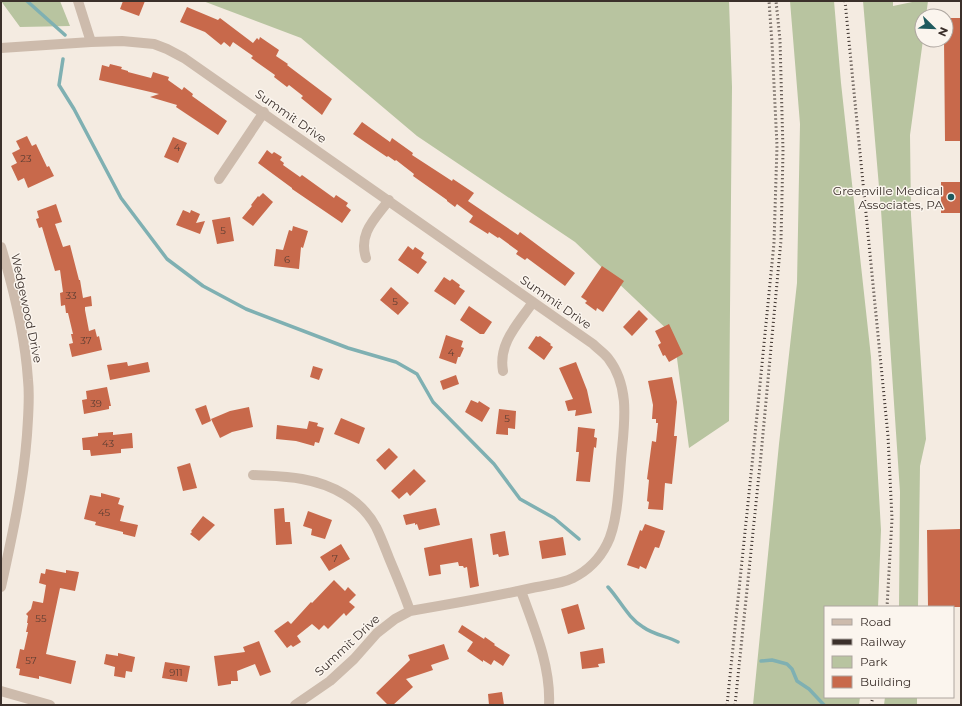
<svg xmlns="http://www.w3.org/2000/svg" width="962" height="706" viewBox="0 0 962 706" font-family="Montserrat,sans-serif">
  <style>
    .green { fill: #b8c4a0 }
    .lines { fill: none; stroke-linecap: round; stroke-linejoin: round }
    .stream { stroke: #7fb0b2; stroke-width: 3.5 }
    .building { fill: #c8694b }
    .minor { stroke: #cdbbac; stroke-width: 10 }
    .rail { stroke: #3b302b; stroke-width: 3; stroke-dasharray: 1 3; stroke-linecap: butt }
    .poi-dot { fill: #1f5a5e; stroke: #fbf5ee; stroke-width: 1.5 }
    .labels { text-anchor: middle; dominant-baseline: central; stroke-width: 3; stroke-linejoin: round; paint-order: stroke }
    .number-label { font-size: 10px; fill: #5e3e33 }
    .street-label { font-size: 12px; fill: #3b302b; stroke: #fbf5ee }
    .poi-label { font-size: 12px; fill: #3b302b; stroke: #fbf5ee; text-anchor: end }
  </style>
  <rect width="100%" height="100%" fill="#f4ebe1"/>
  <path class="green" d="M 1,1 L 60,1 L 70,26 L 20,27 Z
    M 203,1 L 729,1 L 732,87 L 729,421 L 689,448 L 674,336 L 575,242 L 417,136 L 301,38 Z
    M 790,1 L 834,1 L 841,83 L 871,357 L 881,530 L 878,607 L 825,607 L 825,697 L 860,697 L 859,705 L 753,705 L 779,444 L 797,283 L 800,124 Z
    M 863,1 L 893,1 L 893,6 L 917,1 L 928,1 L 926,16 L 922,16 L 923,40 L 910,135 L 911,215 L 926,439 L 920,466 L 918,607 L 899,607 L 900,492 L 881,210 Z
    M 885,697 L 917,697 L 917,705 L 884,705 Z"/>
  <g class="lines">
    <path class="stream" d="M 27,1 L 65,35
      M 63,59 L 59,85 L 74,109 L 121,198 L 167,259 L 203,286 L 246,309 L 348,348 L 396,362 L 417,374 L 433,402 L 494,464 L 520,499 L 554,518 L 579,539
      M 608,587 C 620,600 628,618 643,627 C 654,635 667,636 678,642
      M 761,661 L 772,660 L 787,664 L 792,669 L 797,681 L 809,689 L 824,705"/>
  </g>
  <path class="building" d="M 123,1 L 145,1 L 139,16 L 120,9 Z
    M 187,7 L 218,20 L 220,18 L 253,43 L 257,38 L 259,40 L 260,37 L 279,50 L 276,56 L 288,64 L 287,65 L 332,99 L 322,115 L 301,98 L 303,96 L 289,85 L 287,87 L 274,77 L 275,75 L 251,58 L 253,56 L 233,42 L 230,47 L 224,42 L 221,45 L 205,32 L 180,22 Z
    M 946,18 L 961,18 L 961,141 L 945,141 L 944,40 L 946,40 Z
    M 110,64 L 122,67 L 121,69 L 128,71 L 128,72 L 151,78 L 153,72 L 169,77 L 168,80 L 182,90 L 184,87 L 193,94 L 192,96 L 227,121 L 218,135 L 176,107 L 177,105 L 150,97 L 159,94 L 99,80 L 102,65 L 109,67 Z
    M 362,122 L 390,142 L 392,138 L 413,153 L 412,155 L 452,181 L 453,179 L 474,193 L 468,201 L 518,235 L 520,232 L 575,273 L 565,286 L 527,258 L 525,260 L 516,254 L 518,251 L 499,237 L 498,238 L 489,232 L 488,234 L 469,222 L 473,216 L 457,204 L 455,207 L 447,201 L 447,200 L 413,176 L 414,174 L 396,160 L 395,161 L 388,156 L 387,157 L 353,134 Z
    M 27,136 L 32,146 L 36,144 L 47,167 L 49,166 L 54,176 L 28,188 L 24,178 L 18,181 L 11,166 L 17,163 L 12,153 L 20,149 L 16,141 Z
    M 173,137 L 187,143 L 178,163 L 164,157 Z
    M 267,150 L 272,154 L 274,152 L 282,157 L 280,160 L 284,163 L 283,165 L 300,177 L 302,175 L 334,198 L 336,195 L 348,203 L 346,206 L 351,210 L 342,223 L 292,189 L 292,188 L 258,163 Z
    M 941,182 L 961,182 L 961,213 L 941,213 Z
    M 263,193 L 273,202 L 253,226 L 242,218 L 252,206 L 251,205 L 258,196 L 259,197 Z
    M 56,204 L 62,222 L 55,224 L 63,247 L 70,245 L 79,280 L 80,280 L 83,298 L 91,296 L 92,306 L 85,307 L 85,310 L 89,331 L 95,329 L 97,337 L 99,336 L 102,350 L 72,357 L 69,344 L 73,343 L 71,334 L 73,334 L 68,313 L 66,313 L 65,305 L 61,306 L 60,293 L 63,292 L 60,270 L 55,271 L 42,227 L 39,228 L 36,219 L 39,218 L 37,211 Z
    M 183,210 L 190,213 L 191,210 L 200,214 L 196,223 L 205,221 L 200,234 L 176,225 Z
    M 230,217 L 234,241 L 217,244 L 212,220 Z
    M 293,226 L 308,231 L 303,248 L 301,247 L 299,269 L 274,266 L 276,249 L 283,250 L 289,230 L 292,231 Z
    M 408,246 L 413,250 L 415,247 L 424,253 L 421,258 L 427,262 L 418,274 L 398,260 Z
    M 602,266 L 624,281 L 603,312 L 597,308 L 596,311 L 585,303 L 587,301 L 581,297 Z
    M 444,277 L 450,281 L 452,279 L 460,285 L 459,287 L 465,291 L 455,305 L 434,291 Z
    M 391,287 L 409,303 L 398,315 L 380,300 Z
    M 469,306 L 492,322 L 484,334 L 480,334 L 460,320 Z
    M 639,310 L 648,319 L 632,336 L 623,327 Z
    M 669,324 L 683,354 L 669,362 L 665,355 L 663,356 L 658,345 L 661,343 L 655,331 Z
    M 446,335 L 463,341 L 461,347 L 464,348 L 460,357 L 458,357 L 456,364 L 439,358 Z
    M 536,336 L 538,337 L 540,336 L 551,344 L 550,345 L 553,347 L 544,360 L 528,348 Z
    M 127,362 L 128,366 L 148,362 L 150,372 L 110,380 L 107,365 Z
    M 576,362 L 587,390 L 592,413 L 575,416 L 576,410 L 568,411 L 565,401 L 573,399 L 559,368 Z
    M 313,366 L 323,369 L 319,380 L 310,377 Z
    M 456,375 L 459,384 L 443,390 L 440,381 Z
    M 672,377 L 677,402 L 674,436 L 677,436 L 672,484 L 665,483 L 663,510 L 648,509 L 649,502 L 647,501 L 649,480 L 647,479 L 652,441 L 656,442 L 658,423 L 656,423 L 656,419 L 652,419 L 653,405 L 648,381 Z
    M 107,387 L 111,406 L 109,406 L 109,409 L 84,414 L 82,400 L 87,399 L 86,391 Z
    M 471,400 L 478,403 L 479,401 L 490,408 L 482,422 L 465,412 Z
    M 206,405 L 211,421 L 202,425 L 195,409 Z
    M 249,407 L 253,427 L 232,432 L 220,438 L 211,419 L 230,411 Z
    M 499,409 L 516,411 L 515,429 L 508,428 L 508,435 L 496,434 Z
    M 341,418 L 365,428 L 359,444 L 334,434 Z
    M 309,421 L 318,423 L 317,426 L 324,428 L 319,443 L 315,442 L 314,446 L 296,441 L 276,439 L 277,425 L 307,429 Z
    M 578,427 L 595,429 L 594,437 L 597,438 L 596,448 L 594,447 L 590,482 L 576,481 L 579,452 L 576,452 Z
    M 113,432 L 113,435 L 132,433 L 133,448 L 121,449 L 121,453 L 91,456 L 90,450 L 83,450 L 82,438 L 98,436 L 98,433 Z
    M 389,448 L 398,457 L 385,470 L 376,460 Z
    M 190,463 L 197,488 L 183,491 L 177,467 Z
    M 414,469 L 426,481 L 410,496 L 407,492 L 399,499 L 391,491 Z
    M 101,493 L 120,498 L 118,504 L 124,506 L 120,521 L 138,525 L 135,537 L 123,534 L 123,532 L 95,525 L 96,522 L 84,519 L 90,495 L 101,497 Z
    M 284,508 L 285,522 L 290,522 L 292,544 L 276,545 L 274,509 Z
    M 436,508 L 440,525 L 419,530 L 417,524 L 415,525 L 415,523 L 406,525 L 403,515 Z
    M 308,511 L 332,520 L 325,539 L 311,535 L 312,529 L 303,526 Z
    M 203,516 L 215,525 L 199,541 L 190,534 L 192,532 L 191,531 Z
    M 645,524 L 665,531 L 659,548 L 655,547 L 646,569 L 640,566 L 639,569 L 627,565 L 640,530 L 642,531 Z
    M 961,529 L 961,607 L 928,607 L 927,530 Z
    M 505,531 L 509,555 L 499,557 L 498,554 L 493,555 L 490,534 Z
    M 563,537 L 566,555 L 542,559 L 539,541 Z
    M 472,538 L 479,586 L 470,588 L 467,567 L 464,568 L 463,566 L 459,566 L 458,562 L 440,565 L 441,574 L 429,576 L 424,548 Z
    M 341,544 L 350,559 L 329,571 L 320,557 Z
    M 46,569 L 66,573 L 66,570 L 79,572 L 75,591 L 60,588 L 46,654 L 76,661 L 71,684 L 39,676 L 39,679 L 19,675 L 20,669 L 16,668 L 20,649 L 24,650 L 28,632 L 26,632 L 28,623 L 27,623 L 28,616 L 26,614 L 31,609 L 33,601 L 43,603 L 46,585 L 39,583 L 41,573 L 45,574 Z
    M 334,580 L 345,591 L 348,587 L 356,595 L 349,602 L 355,607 L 346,616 L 344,613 L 328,629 L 324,625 L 319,630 L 312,624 L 297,636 L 301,642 L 293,647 L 291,645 L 287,648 L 274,631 L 288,621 L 291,624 L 311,602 L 312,603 Z
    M 578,604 L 585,629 L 568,634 L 561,609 Z
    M 462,625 L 484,639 L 485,637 L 495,644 L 494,645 L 510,655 L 503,666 L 494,660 L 491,665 L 483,660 L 483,662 L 467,651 L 473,642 L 458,632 Z
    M 259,641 L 271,672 L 260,676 L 255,664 L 237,671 L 238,681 L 231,681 L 231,684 L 218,686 L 214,656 L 245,652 L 243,647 Z
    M 444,644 L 449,659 L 431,665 L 433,670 L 406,679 L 413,687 L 393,705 L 388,705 L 376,693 L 410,660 L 408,655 Z
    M 603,648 L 605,663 L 598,664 L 599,667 L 582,669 L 580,652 Z
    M 118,653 L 135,657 L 132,672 L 126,671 L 125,678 L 114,676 L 115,667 L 104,664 L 106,654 L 118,656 Z
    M 165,662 L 190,666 L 187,682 L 162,678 Z
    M 502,692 L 504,705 L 489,705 L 488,694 Z"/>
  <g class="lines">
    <path class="minor" d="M 78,1 L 91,42
      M 1,48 L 91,42 L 122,41 L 154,44 L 167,49 L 184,58 L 593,344 C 598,349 604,353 608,358 C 629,385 625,418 622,449 C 619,476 619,521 607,544 C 599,560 589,570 573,578 C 561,584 546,585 532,588 C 492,597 451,604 410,611 L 395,619 L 377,633 L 354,659 L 330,681 L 295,705
      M 219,179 L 264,112
      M 1,247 C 14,290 25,335 28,380 C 30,398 28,417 27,435 C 23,487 12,537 1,587
      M 366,258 C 358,233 375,219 389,200
      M 503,371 C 498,343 518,324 533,302
      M 253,475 C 270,476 286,476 302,479 C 331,484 361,499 376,527 C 381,537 385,548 389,558 C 396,575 404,593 410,611
      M 521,591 C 534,627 551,666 549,705
      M 1,691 L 50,705"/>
    <path class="rail" d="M 845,1 L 888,436 L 892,519 L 887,607
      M 727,705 L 753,455 L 774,243 L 777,146 L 772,43 L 769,1
      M 735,705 L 761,455 L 781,240 L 783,151 L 780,40 L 776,1
      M 871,705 L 873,697"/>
  </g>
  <circle class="poi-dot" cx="951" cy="197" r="4"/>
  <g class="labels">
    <g class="number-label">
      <text x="177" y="147">4</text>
      <text x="26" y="158">23</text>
      <text x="223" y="230">5</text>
      <text x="287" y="259">6</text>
      <text x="71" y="295">33</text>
      <text x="395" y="301">5</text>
      <text x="86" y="340">37</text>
      <text x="451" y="352">4</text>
      <text x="96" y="403">39</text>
      <text x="507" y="418">5</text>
      <text x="108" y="443">43</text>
      <text x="104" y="512">45</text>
      <text x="335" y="558">7</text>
      <text x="41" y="618">55</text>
      <text x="31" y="660">57</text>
      <text x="176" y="672">911</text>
    </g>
    <g class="street-label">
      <text transform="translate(291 116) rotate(35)">Summit Drive</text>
      <text transform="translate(556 302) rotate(35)">Summit Drive</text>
      <text transform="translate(27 308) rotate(78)">Wedgewood Drive</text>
      <text transform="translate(347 645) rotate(-43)">Summit Drive</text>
    </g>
    <g class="poi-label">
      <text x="943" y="190">Greenville Medical<tspan x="943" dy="14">Associates, PA</tspan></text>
    </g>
  </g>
  <rect width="962" height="706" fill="none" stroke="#3b302b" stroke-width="4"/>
  <rect x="824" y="606" width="130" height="92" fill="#fbf5ee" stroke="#aea6a0"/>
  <rect x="832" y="619" width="20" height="6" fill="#cdbbac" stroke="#aea6a0"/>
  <text x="860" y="626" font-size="12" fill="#3b302b">Road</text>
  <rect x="832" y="639" width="20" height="6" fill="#3b302b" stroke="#aea6a0"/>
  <text x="860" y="646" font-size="12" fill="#3b302b">Railway</text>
  <rect x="832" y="656" width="20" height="12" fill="#b8c4a0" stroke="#aea6a0"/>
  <text x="860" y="666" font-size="12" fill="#3b302b">Park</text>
  <rect x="832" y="676" width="20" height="12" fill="#c8694b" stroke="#aea6a0"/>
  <text x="860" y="686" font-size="12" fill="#3b302b">Building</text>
  <g transform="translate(934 28) rotate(113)"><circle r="19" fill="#fbf5ee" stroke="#aea6a0"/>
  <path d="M0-3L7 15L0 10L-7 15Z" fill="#1f5a5e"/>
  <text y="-6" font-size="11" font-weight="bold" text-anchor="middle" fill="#3b302b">N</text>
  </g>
</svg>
